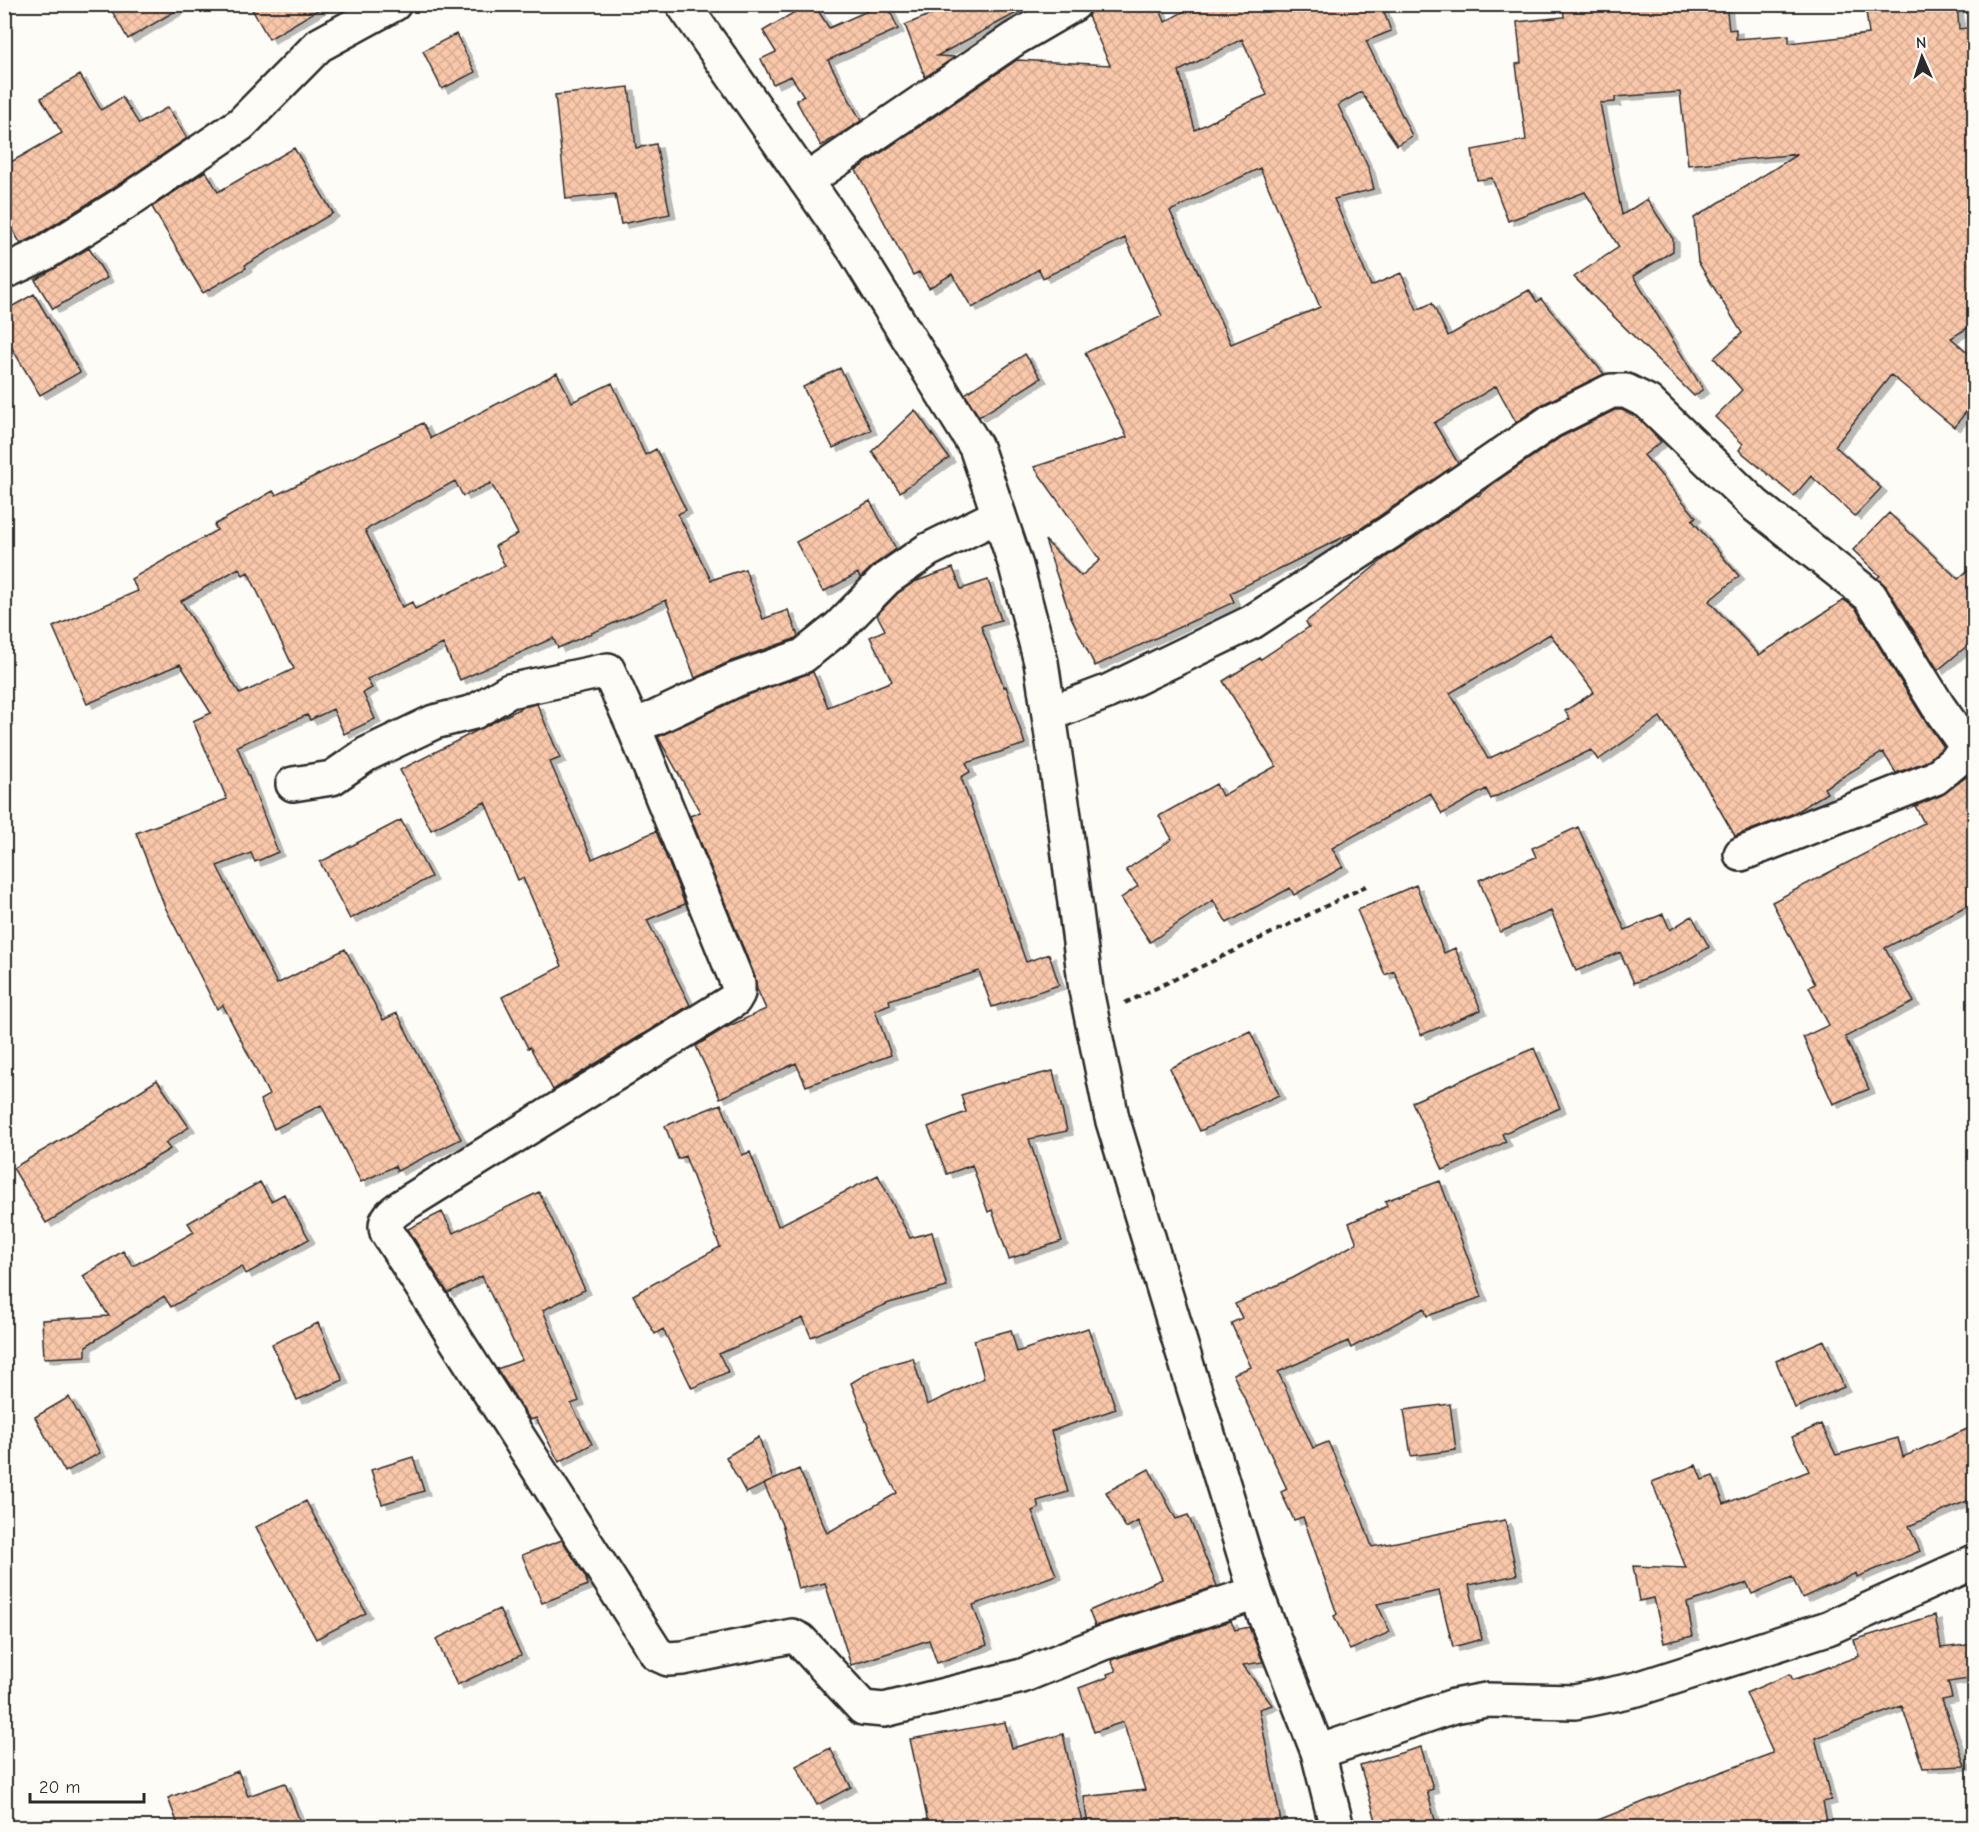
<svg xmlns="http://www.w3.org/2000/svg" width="1979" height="1832" viewBox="0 0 1979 1832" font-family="'Comic Neue',sans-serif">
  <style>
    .building { fill: url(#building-cross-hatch); stroke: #2b2b2b; stroke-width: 1.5; fill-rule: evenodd; filter: url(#shadow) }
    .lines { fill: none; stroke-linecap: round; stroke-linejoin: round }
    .minor-casing { stroke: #2b2b2b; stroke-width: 38 }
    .path { stroke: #2b2b2b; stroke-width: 4; stroke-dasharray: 6 4.5; stroke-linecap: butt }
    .minor { stroke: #fdfcf7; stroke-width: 33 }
  </style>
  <defs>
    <pattern id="building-cross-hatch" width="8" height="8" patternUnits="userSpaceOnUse" patternTransform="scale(1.5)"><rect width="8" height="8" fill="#f9c7a9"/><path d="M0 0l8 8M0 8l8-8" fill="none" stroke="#d6ab92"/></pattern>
    <filter id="shadow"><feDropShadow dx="6" dy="4" stdDeviation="0" flood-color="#0004"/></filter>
  </defs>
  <rect width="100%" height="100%" fill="#fdfcf7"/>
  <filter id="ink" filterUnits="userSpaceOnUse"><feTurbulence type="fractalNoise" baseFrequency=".0167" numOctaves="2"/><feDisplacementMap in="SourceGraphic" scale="12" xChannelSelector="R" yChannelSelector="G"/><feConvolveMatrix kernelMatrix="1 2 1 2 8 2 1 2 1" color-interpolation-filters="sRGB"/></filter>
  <g filter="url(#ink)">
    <path class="building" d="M 108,4 L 187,4 L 128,39 Z
      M 249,4 L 328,4 L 269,39 Z
      M 808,4 L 814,4 L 829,28 L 883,4 L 887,4 L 898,29 L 828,60 L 861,121 L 821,146 L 796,100 L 804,96 L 791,76 L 773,84 L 761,59 L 776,52 L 763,31 Z
      M 956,4 L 1033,4 L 937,56 L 955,57 L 925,77 L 905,25 Z
      M 1093,4 L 1158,4 L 1165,22 L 1197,4 L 1381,4 L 1391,31 L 1366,41 L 1412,136 L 1397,145 L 1361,92 L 1338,105 L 1369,169 L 1374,189 L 1334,199 L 1371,286 L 1401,273 L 1417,310 L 1432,303 L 1448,336 L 1529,290 L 1537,302 L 1541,299 L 1604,374 L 1543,404 L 1516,422 L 1496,386 L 1434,423 L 1458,463 L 1360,529 L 1230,593 L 1234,602 L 1095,666 L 1070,615 L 1045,540 L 1081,576 L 1100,560 L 1034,467 L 1127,437 L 1085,353 L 1162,316 L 1125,238 L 1043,278 L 1039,269 L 972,308 L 952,274 L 929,288 L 919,272 L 913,275 L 856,170 L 1017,60 L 1110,65 L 1088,16 ZM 1242,39 L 1267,95 L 1247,103 L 1195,130 L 1179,71 ZM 1260,168 L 1320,307 L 1231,344 L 1170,211 Z
      M 1563,4 L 1726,4 L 1729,30 L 1736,29 L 1736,39 L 1789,35 L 1789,43 L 1869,34 L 1865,4 L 1957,4 L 1959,29 L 1974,27 L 1974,324 L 1951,338 L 1974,358 L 1974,402 L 1954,427 L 1891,375 L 1835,446 L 1881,488 L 1855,516 L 1811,476 L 1794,496 L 1739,450 L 1743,444 L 1715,417 L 1742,390 L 1714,358 L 1742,333 L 1698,262 L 1694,218 L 1798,154 L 1688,165 L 1680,92 L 1615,97 L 1615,102 L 1600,103 L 1622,215 L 1647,199 L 1673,239 L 1673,251 L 1633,276 L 1703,389 L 1694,396 L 1574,277 L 1619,247 L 1585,192 L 1508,221 L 1492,178 L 1477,180 L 1472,150 L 1526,140 L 1516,64 L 1521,63 L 1517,22 L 1564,17 Z
      M 456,34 L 475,72 L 442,89 L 423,51 Z
      M 80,75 L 101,110 L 122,97 L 139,124 L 168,107 L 187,138 L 113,188 L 36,236 L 21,244 L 4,216 L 4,166 L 62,133 L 41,98 Z
      M 629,87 L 636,148 L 656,144 L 670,214 L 621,224 L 615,194 L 566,199 L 555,95 Z
      M 294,148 L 333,213 L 245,265 L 246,268 L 203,293 L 152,207 L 206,171 L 218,192 Z
      M 89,248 L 107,278 L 53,309 L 35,280 Z
      M 34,294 L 80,372 L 40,395 L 4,335 L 4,311 Z
      M 1025,354 L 1041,378 L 979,417 L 965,394 Z
      M 840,368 L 871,430 L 833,448 L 803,387 Z
      M 557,373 L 572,402 L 612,383 L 645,455 L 656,449 L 686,510 L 678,514 L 711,580 L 745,569 L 763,619 L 788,610 L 798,636 L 794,639 L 729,662 L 695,678 L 666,600 L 558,648 L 553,638 L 460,680 L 443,644 L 367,679 L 372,688 L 363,693 L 375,719 L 344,734 L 333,709 L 310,720 L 307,715 L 237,746 L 278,852 L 255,862 L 251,853 L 217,866 L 277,984 L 345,949 L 383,1020 L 397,1013 L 461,1139 L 397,1171 L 395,1166 L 361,1182 L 321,1105 L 274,1129 L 260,1100 L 269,1095 L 223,1005 L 217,1009 L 165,907 L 136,833 L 227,799 L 193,721 L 211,713 L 180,664 L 87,704 L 53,627 L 138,591 L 131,579 L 217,530 L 214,525 L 273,491 L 276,495 L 423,423 L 431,438 ZM 455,481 L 463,496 L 491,483 L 518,534 L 495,546 L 505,566 L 415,609 L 412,602 L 402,607 L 365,530 ZM 239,568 L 243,575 L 248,572 L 294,669 L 240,694 L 181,601 Z
      M 915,410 L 949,458 L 900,492 L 872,451 Z
      M 1615,410 L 1622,410 L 1637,417 L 1661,442 L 1644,455 L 1696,517 L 1692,520 L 1739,576 L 1709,601 L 1759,655 L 1844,600 L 1856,609 L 1922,716 L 1944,747 L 1925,762 L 1896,773 L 1883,752 L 1824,788 L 1827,793 L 1792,814 L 1735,836 L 1703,781 L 1660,717 L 1598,760 L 1591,750 L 1491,799 L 1486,789 L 1442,814 L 1430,793 L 1332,848 L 1343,867 L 1294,895 L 1290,888 L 1227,923 L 1213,900 L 1150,942 L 1121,898 L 1138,886 L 1126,870 L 1172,839 L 1159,816 L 1216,784 L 1222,796 L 1276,766 L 1223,681 L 1260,658 L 1261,659 L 1309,627 L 1306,622 L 1385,558 L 1477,495 L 1478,496 L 1494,483 L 1561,437 ZM 1550,634 L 1594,692 L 1565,711 L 1570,719 L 1488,759 L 1450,693 Z
      M 870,501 L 896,549 L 875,564 L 860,578 L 858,573 L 823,592 L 796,542 Z
      M 1889,513 L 1958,579 L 1974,565 L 1974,640 L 1938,670 L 1886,586 L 1877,578 L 1880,576 L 1853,550 Z
      M 953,568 L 961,589 L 988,580 L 1001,620 L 981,626 L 1004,687 L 1006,686 L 1025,744 L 966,763 L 970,772 L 961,777 L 1026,962 L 1049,954 L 1059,985 L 992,1007 L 979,971 L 889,1000 L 890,1004 L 875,1010 L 891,1055 L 806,1086 L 796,1063 L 720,1098 L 696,1046 L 723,1029 L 766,1009 L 757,989 L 755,977 L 690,816 L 700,812 L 658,737 L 742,697 L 813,672 L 828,707 L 892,681 L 870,637 L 885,630 L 877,615 L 898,593 L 914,582 Z
      M 537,704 L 560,758 L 550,762 L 592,859 L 656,831 L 685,904 L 647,920 L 690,1005 L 553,1090 L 530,1047 L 528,1048 L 502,997 L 562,966 L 523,878 L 518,880 L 485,802 L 431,830 L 400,770 L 523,707 Z
      M 1969,775 L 1974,785 L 1974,902 L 1885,948 L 1914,1002 L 1845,1037 L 1869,1089 L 1833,1104 L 1803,1037 L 1829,1025 L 1809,987 L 1815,984 L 1772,902 L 1924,823 L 1915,806 L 1942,795 Z
      M 401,820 L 431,877 L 350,919 L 320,862 Z
      M 1578,827 L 1625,930 L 1663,914 L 1670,930 L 1692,916 L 1709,947 L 1681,964 L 1634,983 L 1620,952 L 1576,971 L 1551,911 L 1500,932 L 1479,880 L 1536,857 L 1532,848 Z
      M 1416,885 L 1444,953 L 1455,948 L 1481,1010 L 1421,1035 L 1394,971 L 1385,975 L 1357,910 Z
      M 1250,1031 L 1279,1095 L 1200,1131 L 1170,1068 Z
      M 1534,1048 L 1560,1108 L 1502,1134 L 1506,1142 L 1443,1170 L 1412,1102 Z
      M 1053,1071 L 1067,1131 L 1029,1139 L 1062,1241 L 1009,1259 L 992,1210 L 988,1212 L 972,1165 L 947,1174 L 928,1127 L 966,1112 L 961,1095 L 989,1086 Z
      M 157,1080 L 189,1127 L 165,1143 L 170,1149 L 46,1223 L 13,1168 L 100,1117 Z
      M 721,1104 L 742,1155 L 750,1152 L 778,1226 L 878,1175 L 910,1238 L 932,1232 L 947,1287 L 889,1303 L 811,1337 L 803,1318 L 719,1354 L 728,1372 L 692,1388 L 663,1329 L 655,1334 L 633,1295 L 720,1247 L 685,1156 L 678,1159 L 665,1126 Z
      M 1440,1181 L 1482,1297 L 1427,1316 L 1424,1308 L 1351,1348 L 1348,1341 L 1278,1372 L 1313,1448 L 1328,1442 L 1358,1508 L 1372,1547 L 1505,1520 L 1517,1575 L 1469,1585 L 1482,1639 L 1453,1647 L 1439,1591 L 1377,1604 L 1390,1632 L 1350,1650 L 1334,1616 L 1337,1614 L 1303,1517 L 1294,1520 L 1281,1492 L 1287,1489 L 1233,1374 L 1251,1367 L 1231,1323 L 1242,1318 L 1235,1304 L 1293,1278 L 1357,1243 L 1349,1223 L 1387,1206 L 1385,1201 Z
      M 260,1182 L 271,1201 L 284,1194 L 309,1239 L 246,1274 L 242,1266 L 171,1307 L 164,1296 L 86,1346 L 86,1356 L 44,1358 L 42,1320 L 109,1316 L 83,1276 L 123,1251 L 133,1266 L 194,1232 L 188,1223 Z
      M 539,1192 L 585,1290 L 543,1310 L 579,1401 L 571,1404 L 592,1444 L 559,1462 L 536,1418 L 530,1420 L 497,1369 L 522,1360 L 482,1276 L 448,1293 L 408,1229 L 442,1212 L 453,1233 Z
      M 318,1323 L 343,1380 L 297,1400 L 272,1344 Z
      M 1088,1328 L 1116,1409 L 1051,1431 L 1068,1492 L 1037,1501 L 1039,1508 L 1032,1511 L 1056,1575 L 973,1605 L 987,1645 L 937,1663 L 929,1640 L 851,1665 L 825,1583 L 798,1589 L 783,1527 L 764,1484 L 799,1469 L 827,1533 L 897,1493 L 887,1474 L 851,1383 L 876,1368 L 913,1358 L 927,1405 L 984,1378 L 974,1340 L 1011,1330 L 1017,1352 Z
      M 1824,1340 L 1844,1387 L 1795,1408 L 1776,1361 Z
      M 69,1397 L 100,1453 L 65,1472 L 35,1417 Z
      M 1450,1404 L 1456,1450 L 1411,1456 L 1404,1410 Z
      M 1821,1424 L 1836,1455 L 1898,1438 L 1903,1457 L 1974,1426 L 1974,1498 L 1909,1526 L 1920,1551 L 1857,1577 L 1856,1573 L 1802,1598 L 1792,1577 L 1752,1594 L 1747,1583 L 1687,1603 L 1693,1636 L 1664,1643 L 1654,1598 L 1639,1601 L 1633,1566 L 1686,1568 L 1652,1482 L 1696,1465 L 1702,1480 L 1713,1476 L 1724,1504 L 1809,1471 L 1792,1437 Z
      M 759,1437 L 773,1480 L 746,1493 L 726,1457 Z
      M 413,1457 L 424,1491 L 382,1504 L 371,1470 Z
      M 1149,1469 L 1176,1519 L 1188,1515 L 1217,1586 L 1095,1626 L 1089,1611 L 1162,1579 L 1138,1521 L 1126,1528 L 1106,1492 Z
      M 306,1501 L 366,1613 L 316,1639 L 256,1527 Z
      M 562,1540 L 585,1576 L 588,1585 L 542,1603 L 522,1555 Z
      M 499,1609 L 521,1655 L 457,1685 L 436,1639 Z
      M 1935,1615 L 1941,1648 L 1974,1644 L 1974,1678 L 1948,1682 L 1952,1698 L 1942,1700 L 1965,1766 L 1923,1768 L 1902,1706 L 1815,1738 L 1831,1800 L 1823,1802 L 1828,1827 L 1584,1827 L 1583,1826 L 1691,1783 L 1773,1753 L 1746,1693 L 1790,1674 L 1793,1680 L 1859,1656 L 1854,1640 Z
      M 1231,1621 L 1235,1630 L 1249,1627 L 1263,1662 L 1243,1665 L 1272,1705 L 1259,1709 L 1282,1827 L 1088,1827 L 1084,1797 L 1145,1790 L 1123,1722 L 1094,1732 L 1079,1688 L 1108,1677 L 1107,1674 L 1116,1671 L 1111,1660 Z
      M 1005,1722 L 1012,1748 L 1063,1734 L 1082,1822 L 1057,1827 L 929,1827 L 910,1739 Z
      M 1421,1747 L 1433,1789 L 1427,1791 L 1437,1827 L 1378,1827 L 1360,1765 Z
      M 830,1748 L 851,1787 L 817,1805 L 796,1766 Z
      M 238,1771 L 248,1796 L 285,1783 L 302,1827 L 174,1827 L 173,1824 L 177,1822 L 168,1798 Z"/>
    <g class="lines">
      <g class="minor-casing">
        <path id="minor" d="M 683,4 L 855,251 L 976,447 L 1016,566 L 1041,662 L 1064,816 L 1086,990 L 1112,1118 L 1256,1593 L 1318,1752 L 1337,1828
          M 806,181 L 1014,39 L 1074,4
          M 4,272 L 45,253 L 123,204 L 241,124 L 319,45 L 394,4
          M 1049,714 L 1107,692 L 1252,622 L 1390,532 L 1551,421 L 1611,391 L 1626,391 L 1648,402 L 1755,505 L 1870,596 L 1938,706 L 1969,750 L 1935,778 L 1741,854
          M 633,725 L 738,984 L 738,993 L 734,1000 L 410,1201 C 399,1209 382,1216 387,1232 L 657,1654 L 668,1659 L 683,1658 L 792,1636 L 800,1640 L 863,1708 L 884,1710 L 1022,1676 L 1103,1643 L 1256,1593
          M 293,784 L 332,778 L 367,754 L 434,722 L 474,712 L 509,691 L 608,670 L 633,725 L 655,718 L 735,680 L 803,656 L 839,627 L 886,579 L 928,550 L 999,515
          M 1318,1752 L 1454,1706 L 1486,1700 L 1575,1702 L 1637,1689 L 1828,1628 L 1974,1562"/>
      </g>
      <path class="path" d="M 1125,1003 L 1280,929 L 1370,884"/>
      <use href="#minor" class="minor"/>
    </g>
  </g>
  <rect width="1979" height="1832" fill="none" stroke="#fdfcf7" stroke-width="24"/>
  <rect x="12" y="12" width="1955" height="1808" fill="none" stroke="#2b2b2b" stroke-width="2" filter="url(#ink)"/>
  <g transform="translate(1922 57) rotate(357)" stroke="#fdfcf7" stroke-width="4.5" paint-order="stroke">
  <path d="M0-4.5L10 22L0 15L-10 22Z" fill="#2b2b2b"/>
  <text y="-9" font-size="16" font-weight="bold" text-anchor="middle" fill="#2b2b2b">N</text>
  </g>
  <path d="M30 1793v9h114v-9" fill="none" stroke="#2b2b2b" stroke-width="3"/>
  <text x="39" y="1793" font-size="18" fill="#2b2b2b" stroke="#fdfcf7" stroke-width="4.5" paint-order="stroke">20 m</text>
</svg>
